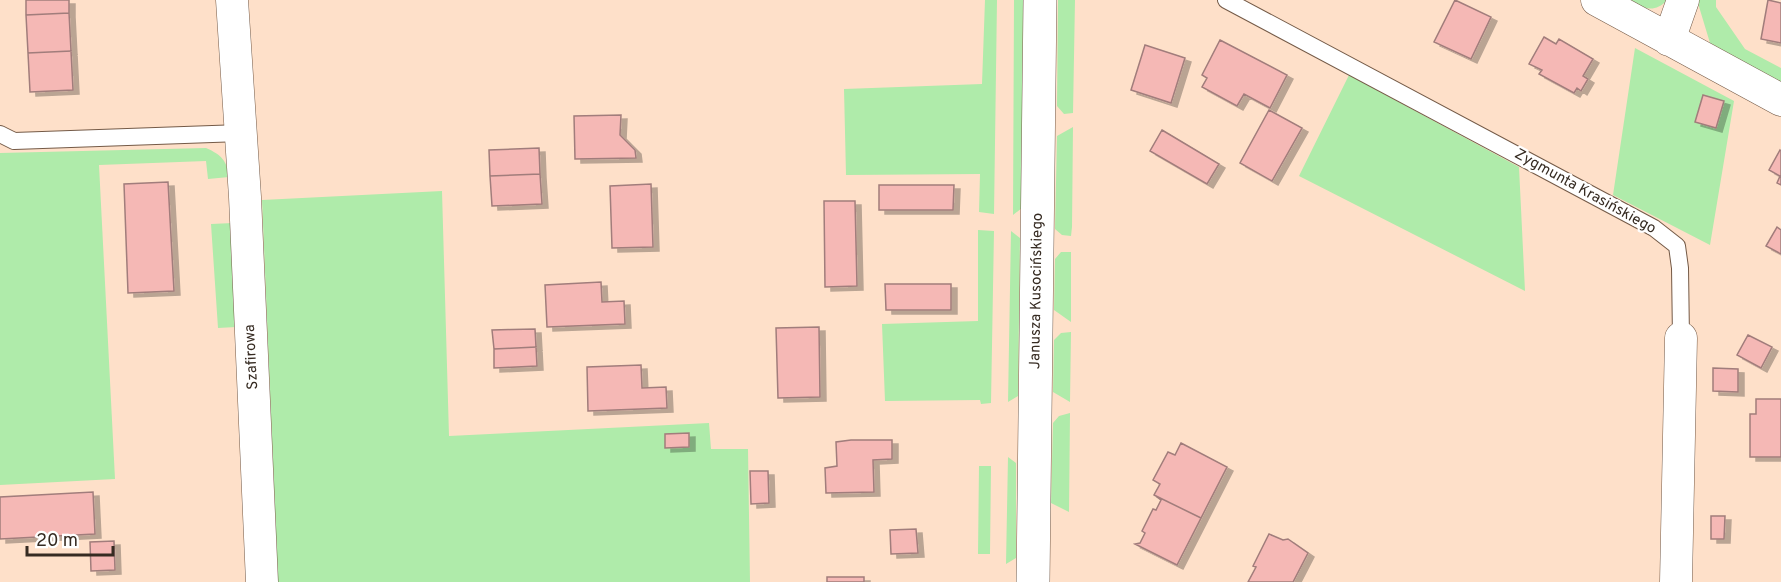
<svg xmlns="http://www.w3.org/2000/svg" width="1781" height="582" viewBox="0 0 1781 582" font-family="Overpass,sans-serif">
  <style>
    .green { fill: #afebaa }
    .building { fill: #f5b8b5; stroke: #a17d7b; stroke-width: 1.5; filter: url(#shadow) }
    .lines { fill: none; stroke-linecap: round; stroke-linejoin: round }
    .service-casing { stroke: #745a47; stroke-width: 18 }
    .minor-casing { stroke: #745a47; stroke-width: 33 }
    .tertiary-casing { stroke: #745a47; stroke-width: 34 }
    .service { stroke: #fff; stroke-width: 16 }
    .minor { stroke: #fff; stroke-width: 32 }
    .tertiary { stroke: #fff; stroke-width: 33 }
    .labels { text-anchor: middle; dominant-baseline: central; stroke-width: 4.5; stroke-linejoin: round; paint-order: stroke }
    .street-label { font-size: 15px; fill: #362b22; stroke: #fff }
  </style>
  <defs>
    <filter id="shadow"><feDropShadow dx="6" dy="4" stdDeviation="0" flood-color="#0004"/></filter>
  </defs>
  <rect width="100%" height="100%" fill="#fee0c9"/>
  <path class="green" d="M 985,0 L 997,0 L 994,214 L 979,212 L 980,174 L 846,175 L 844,89 L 982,84 Z
    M 1014,0 L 1023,0 L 1022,208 L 1013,215 Z
    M 1058,0 L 1075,0 L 1073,113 L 1064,114 L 1057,106 Z
    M 1625,0 L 1667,0 C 1654,15 1641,7 1625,0 Z
    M 1697,0 L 1716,0 L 1716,7 L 1745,49 L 1781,68 L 1781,84 L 1710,43 Z
    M 1635,48 L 1734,101 L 1710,245 L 1613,195 Z
    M 1349,75 L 1519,167 L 1525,291 L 1299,176 Z
    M 1073,127 L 1072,227 L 1071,236 L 1062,235 L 1055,229 L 1057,136 Z
    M 206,148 C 222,155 227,161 229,177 L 208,179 L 206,161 L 99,165 L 115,479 L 0,485 L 0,153 Z
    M 442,191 L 449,436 L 709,423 L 711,449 L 748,449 L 750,582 L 278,582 L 262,200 Z
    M 233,223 L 236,327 L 218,328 L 211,224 Z
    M 978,230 L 994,231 L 991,403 L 981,404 L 980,400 L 885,401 L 882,324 L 978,321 Z
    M 1011,231 L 1020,238 L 1018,396 L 1008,402 Z
    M 1061,252 L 1071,252 L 1071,322 L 1054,310 L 1055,259 Z
    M 1071,332 L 1070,402 L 1053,392 L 1054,340 L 1061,333 Z
    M 1070,413 L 1069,512 L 1051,503 L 1053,423 L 1059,416 Z
    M 1008,457 L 1016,463 L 1016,558 L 1006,564 Z
    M 979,466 L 991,466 L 990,554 L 978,554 Z"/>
  <path class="building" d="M 26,0 L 69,0 L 69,13 L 26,15 Z
    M 1455,0 L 1491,17 L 1471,59 L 1434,42 Z
    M 1768,0 L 1781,3 L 1781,43 L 1761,39 Z
    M 69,13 L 71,51 L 28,53 L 26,15 Z
    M 1544,37 L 1556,44 L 1559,39 L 1593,59 L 1583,76 L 1588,79 L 1581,91 L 1577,88 L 1574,93 L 1539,74 L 1542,70 L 1529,64 Z
    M 1220,40 L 1287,75 L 1270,108 L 1244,94 L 1237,106 L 1202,87 L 1207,78 L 1202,75 Z
    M 1145,45 L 1185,58 L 1171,103 L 1131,90 Z
    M 71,51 L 73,90 L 30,92 L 28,53 Z
    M 1703,95 L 1724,101 L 1716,128 L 1695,122 Z
    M 1269,110 L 1302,128 L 1272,181 L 1240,163 Z
    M 621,115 L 620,135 L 635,150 L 636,158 L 575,159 L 574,116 Z
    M 1162,130 L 1219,164 L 1207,184 L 1150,151 Z
    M 539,148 L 540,174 L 490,176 L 489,150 Z
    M 1780,150 L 1781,151 L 1781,185 L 1777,183 L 1780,176 L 1769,170 Z
    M 540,174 L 542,204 L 492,206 L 490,176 Z
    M 168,182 L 174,291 L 128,293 L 124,184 Z
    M 651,184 L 653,247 L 612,248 L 610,186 Z
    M 879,185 L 954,185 L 953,210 L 879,210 Z
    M 824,201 L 855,201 L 857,286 L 825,287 Z
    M 1777,227 L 1781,230 L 1781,254 L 1766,246 Z
    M 601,282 L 602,302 L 624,301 L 625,324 L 547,327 L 545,285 Z
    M 885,284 L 951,284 L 951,310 L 886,310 Z
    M 819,327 L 820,397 L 778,398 L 776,328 Z
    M 535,329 L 536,347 L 494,349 L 492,330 Z
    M 1748,335 L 1772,347 L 1761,368 L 1737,355 Z
    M 536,347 L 537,366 L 494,368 L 494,349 Z
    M 641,365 L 642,388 L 666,387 L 667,408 L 588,411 L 587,367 Z
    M 1713,368 L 1738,369 L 1738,392 L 1713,391 Z
    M 1756,399 L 1781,399 L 1781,457 L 1750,457 L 1750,414 L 1756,414 Z
    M 689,433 L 689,447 L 665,448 L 665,434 Z
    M 851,440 L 892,440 L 892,459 L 873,460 L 874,492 L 826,493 L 825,468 L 837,466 L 836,442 Z
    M 1181,443 L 1227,467 L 1201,518 L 1154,495 L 1160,484 L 1153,480 L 1168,452 L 1175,455 Z
    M 750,471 L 768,471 L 769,503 L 751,504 Z
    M 93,492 L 95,534 L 0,539 L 0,497 Z
    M 1154,495 L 1201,518 L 1177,565 L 1135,544 L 1140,543 L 1145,533 L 1142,531 L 1153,509 L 1156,510 L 1161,500 Z
    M 1711,516 L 1725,516 L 1724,539 L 1711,539 Z
    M 916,529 L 918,553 L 891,554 L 890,530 Z
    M 1269,534 L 1283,540 L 1288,539 L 1308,553 L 1293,582 L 1248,582 L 1256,567 L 1253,566 Z
    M 114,541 L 115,570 L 91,571 L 90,542 Z
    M 827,577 L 864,577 L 864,582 L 827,582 Z"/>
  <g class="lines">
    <g class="service-casing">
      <path id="service" d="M 1226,0 L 1654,228 L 1677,246 L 1680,268 L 1681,338
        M 0,134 L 14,141 L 241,133"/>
    </g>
    <g class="minor-casing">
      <path id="minor" d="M 232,0 L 245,197 L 262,582
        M 1597,0 L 1781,100
        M 1669,40 L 1683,0
        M 1676,582 L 1681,338"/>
    </g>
    <g class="tertiary-casing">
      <path id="tertiary" d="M 1033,582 L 1040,0"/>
    </g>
    <use href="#service" class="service"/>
    <use href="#minor" class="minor"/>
    <use href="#tertiary" class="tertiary"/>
  </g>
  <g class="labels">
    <g class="street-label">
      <text transform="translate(1585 192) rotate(29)">Zygmunta Krasińskiego</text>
      <text transform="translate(1037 291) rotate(-89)">Janusza Kusocińskiego</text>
      <text transform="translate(252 357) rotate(-93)">Szafirowa</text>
    </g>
  </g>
  <path d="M27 546v9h86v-9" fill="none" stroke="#362b22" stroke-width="3"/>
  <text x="36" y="546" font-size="18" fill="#362b22" stroke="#ffffff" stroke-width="4.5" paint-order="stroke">20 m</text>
</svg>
